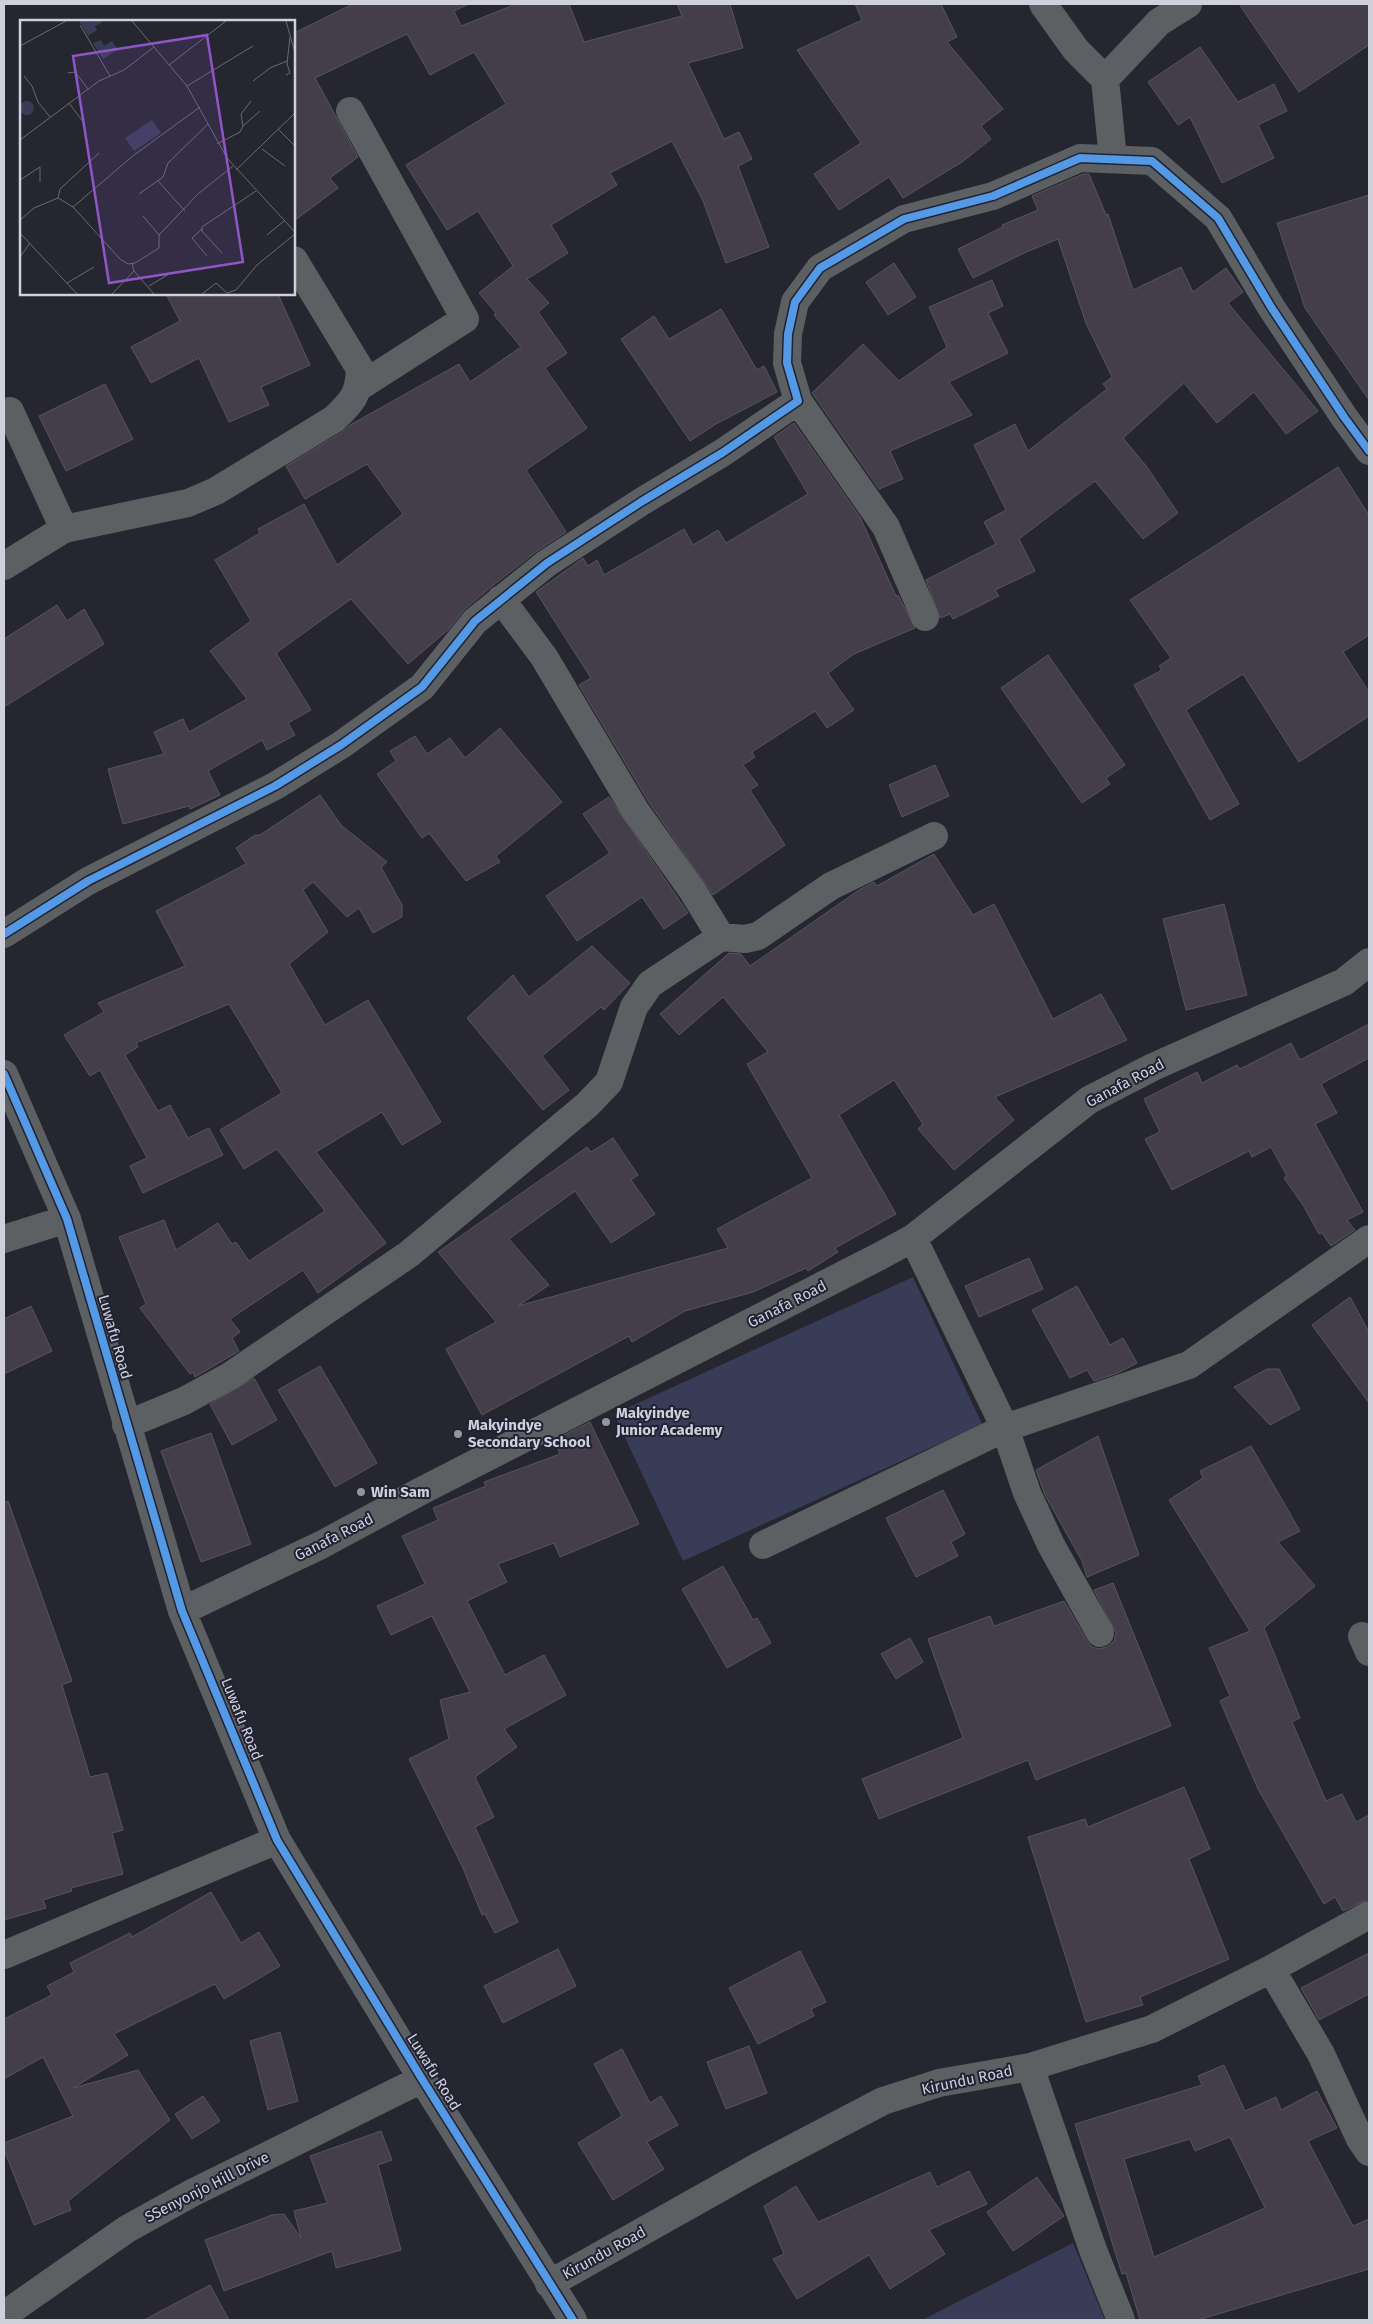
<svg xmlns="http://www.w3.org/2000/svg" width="1373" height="2324" viewBox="0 0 1373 2324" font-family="'Fira Sans',sans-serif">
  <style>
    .green { fill: #393c57 }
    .building { fill: #443e4b; stroke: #57555c; fill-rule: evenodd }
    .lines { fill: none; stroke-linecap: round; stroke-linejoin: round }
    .minor { stroke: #5d6062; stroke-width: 28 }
    .cycleway-casing { stroke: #212233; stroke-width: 11 }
    .cycleway { stroke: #5399e6; stroke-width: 8 }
    .poi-dot { fill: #94949f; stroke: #212233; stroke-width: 2 }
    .labels { text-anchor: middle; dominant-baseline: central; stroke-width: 4; stroke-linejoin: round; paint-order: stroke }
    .street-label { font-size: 15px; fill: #cfd0dc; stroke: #212233 }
    .poi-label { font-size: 15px; font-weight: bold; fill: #cfd0dc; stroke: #212233; text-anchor: start }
    .inset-road { fill: none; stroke: #696a74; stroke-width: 1 }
    .view { fill: #9055c6; fill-opacity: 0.15; stroke: #9055c6; stroke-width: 2.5 }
    .inset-edge { fill: none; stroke: #cfd0dc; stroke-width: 2.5 }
  </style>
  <rect width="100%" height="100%" fill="#25262f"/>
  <path class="green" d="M 913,1277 L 982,1424 L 683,1561 L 614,1414 Z
    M 1073,2243 L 1105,2320 L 922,2320 Z"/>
  <path class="building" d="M 353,4 L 469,4 L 454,11 L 461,26 L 516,4 L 569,4 L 584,42 L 682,16 L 677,4 L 730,4 L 743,48 L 688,63 L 724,139 L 739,132 L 752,159 L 738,166 L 769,247 L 726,263 L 703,201 L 672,141 L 610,173 L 617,185 L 551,225 L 568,253 L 527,279 L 549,303 L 538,312 L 567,353 L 545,368 L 587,428 L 526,470 L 566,532 L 537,551 L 491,587 L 465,609 L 449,629 L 408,664 L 351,599 L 276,653 L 311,710 L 288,723 L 295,735 L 267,750 L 262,740 L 208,771 L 220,795 L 190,809 L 189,806 L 123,824 L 108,769 L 164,754 L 154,732 L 183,719 L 189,732 L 247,699 L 210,651 L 251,621 L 215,560 L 260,533 L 258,529 L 304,504 L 337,565 L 403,514 L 367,464 L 305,499 L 286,466 L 342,432 L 350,425 L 459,364 L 470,382 L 521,347 L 494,315 L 496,313 L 479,293 L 513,266 L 478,211 L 447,230 L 406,165 L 506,104 L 474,52 L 430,75 L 407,34 L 315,78 L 358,157 L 330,178 L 338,188 L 294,221 L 294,33 Z
    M 855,4 L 941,4 L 957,37 L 947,42 L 1003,109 L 981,126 L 991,139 L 962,162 L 903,198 L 889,177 L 839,210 L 814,174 L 861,143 L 797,50 L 862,20 Z
    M 1239,4 L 1369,4 L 1369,45 L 1299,92 Z
    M 1200,47 L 1238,102 L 1274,84 L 1287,111 L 1258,125 L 1274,158 L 1222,183 L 1190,117 L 1178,125 L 1148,82 Z
    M 1083,174 L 1089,174 L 1106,215 L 1108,214 L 1133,290 L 1181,267 L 1193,292 L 1226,268 L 1243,292 L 1228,303 L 1318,411 L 1286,434 L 1254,392 L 1217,423 L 1184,383 L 1123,438 L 1147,467 L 1178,513 L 1143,539 L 1095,481 L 1019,539 L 1035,571 L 995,590 L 999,596 L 953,619 L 950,614 L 940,618 L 926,580 L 996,544 L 984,522 L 1006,510 L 974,445 L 1015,424 L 1028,451 L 1107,389 L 1103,384 L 1112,377 L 1086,323 L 1058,239 L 1024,253 L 973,278 L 958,249 L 1003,227 L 1002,225 L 1038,210 L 1032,196 Z
    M 1369,195 L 1369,400 L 1305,308 L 1277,223 Z
    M 894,263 L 916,297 L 888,315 L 866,282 Z
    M 992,280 L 1003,306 L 988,313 L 1008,353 L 949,382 L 972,415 L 890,451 L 903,479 L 879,489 L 812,393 L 863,344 L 899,381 L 947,347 L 929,307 Z
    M 166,294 L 278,294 L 310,365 L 261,387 L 269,405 L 229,422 L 199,358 L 151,383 L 131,347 L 180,321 Z
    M 721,309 L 757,370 L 764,366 L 777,392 L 716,424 L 690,441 L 621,339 L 654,316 L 669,339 Z
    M 105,384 L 133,439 L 66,471 L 39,416 Z
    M 794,423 L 860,517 L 896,596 L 898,595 L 915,628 L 854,654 L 828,673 L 854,710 L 827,728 L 815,711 L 752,752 L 755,757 L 743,765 L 758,785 L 750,790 L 785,845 L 713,895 L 648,801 L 579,685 L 591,678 L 536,592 L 583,558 L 588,566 L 597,560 L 604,575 L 684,529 L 693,545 L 718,530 L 726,543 L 808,494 L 774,437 Z
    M 1338,467 L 1369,515 L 1369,635 L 1343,652 L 1369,692 L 1369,716 L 1299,762 L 1243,674 L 1186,710 L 1239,804 L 1210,820 L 1134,685 L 1162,670 L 1159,666 L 1171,658 L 1130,600 Z
    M 57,605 L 67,621 L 84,609 L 104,644 L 4,707 L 4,639 Z
    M 1048,655 L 1125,765 L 1106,778 L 1110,784 L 1082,803 L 1001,688 Z
    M 500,728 L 562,802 L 496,856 L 500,862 L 466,881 L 429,833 L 422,838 L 377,774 L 396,761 L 390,751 L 415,736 L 427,754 L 450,738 L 465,758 Z
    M 935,765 L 949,796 L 902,817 L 889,785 Z
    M 320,795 L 341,825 L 387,862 L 381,867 L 402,905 L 402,917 L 373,933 L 359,908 L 347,917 L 313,882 L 303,890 L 328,932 L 289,964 L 325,1025 L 368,1000 L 441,1122 L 402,1145 L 382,1112 L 316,1152 L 386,1243 L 318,1293 L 303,1270 L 230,1319 L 240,1332 L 232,1338 L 239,1351 L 195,1377 L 193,1372 L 190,1374 L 140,1308 L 146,1304 L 119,1237 L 164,1220 L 176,1250 L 218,1223 L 232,1244 L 236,1242 L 249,1261 L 325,1211 L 277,1149 L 244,1169 L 220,1130 L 282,1093 L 229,1004 L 136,1043 L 138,1047 L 125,1055 L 158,1111 L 170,1105 L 188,1138 L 209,1128 L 223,1155 L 143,1193 L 130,1166 L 147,1158 L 100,1070 L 90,1076 L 64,1035 L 104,1012 L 98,1003 L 185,966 L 156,911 L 246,864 L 236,848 L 255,835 L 260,835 Z
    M 609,797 L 688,913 L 664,929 L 642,897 L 577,941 L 546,896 L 610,853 L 583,814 Z
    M 934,854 L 973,915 L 994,904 L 1053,1019 L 1101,994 L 1127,1040 L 995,1097 L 1014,1120 L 954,1170 L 918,1129 L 923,1124 L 894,1080 L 839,1115 L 896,1214 L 835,1248 L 838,1252 L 808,1271 L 806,1268 L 753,1292 L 685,1311 L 632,1342 L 629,1336 L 482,1415 L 446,1349 L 496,1322 L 438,1252 L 587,1147 L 591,1152 L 613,1138 L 638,1175 L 631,1180 L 655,1214 L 611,1243 L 575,1191 L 509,1239 L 549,1285 L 518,1306 L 728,1248 L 717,1229 L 812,1178 L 747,1064 L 768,1052 L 723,997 L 679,1035 L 660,1014 L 729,953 L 741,954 L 750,966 L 859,890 L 874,882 L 877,886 Z
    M 1224,904 L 1247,995 L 1186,1010 L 1163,919 Z
    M 592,946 L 630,983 L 604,1010 L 601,1007 L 542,1056 L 569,1090 L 543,1110 L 467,1018 L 513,975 L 529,997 Z
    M 1369,1024 L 1369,1058 L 1321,1084 L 1337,1113 L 1315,1124 L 1363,1212 L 1347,1220 L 1355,1230 L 1331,1246 L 1322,1233 L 1319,1234 L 1303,1205 L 1284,1178 L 1287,1176 L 1271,1147 L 1252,1157 L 1249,1151 L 1172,1190 L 1145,1139 L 1160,1132 L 1144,1099 L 1197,1072 L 1202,1083 L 1237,1065 L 1240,1069 L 1291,1043 L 1300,1060 Z
    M 1029,1258 L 1043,1289 L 979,1317 L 965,1286 Z
    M 1077,1286 L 1110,1345 L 1123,1338 L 1137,1363 L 1118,1373 L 1094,1381 L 1087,1370 L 1070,1378 L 1032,1310 Z
    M 1350,1297 L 1369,1332 L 1369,1403 L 1312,1325 Z
    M 31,1306 L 52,1351 L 4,1374 L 4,1319 Z
    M 320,1366 L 377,1463 L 335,1487 L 278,1390 Z
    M 1267,1369 L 1279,1369 L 1300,1409 L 1270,1425 L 1234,1387 Z
    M 254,1378 L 277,1420 L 232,1445 L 210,1404 Z
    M 590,1422 L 639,1524 L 560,1557 L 554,1543 L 498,1564 L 507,1582 L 467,1601 L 505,1675 L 544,1655 L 566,1695 L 504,1729 L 517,1747 L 475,1777 L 494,1817 L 475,1827 L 518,1922 L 495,1933 L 485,1914 L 482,1915 L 463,1868 L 409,1759 L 449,1739 L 440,1700 L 470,1692 L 432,1616 L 391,1635 L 377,1606 L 425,1584 L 402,1536 L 438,1520 L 433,1508 L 486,1486 L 484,1482 L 560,1454 L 554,1440 Z
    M 211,1433 L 251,1544 L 201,1562 L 161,1451 Z
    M 1098,1436 L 1139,1555 L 1087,1577 L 1082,1561 L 1045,1495 L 1036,1470 Z
    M 1251,1446 L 1300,1531 L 1278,1542 L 1315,1586 L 1264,1628 L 1300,1718 L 1292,1722 L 1326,1801 L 1342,1794 L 1356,1822 L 1369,1815 L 1369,1899 L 1343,1911 L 1335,1897 L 1324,1904 L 1258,1789 L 1220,1701 L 1230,1696 L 1209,1648 L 1250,1631 L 1169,1500 L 1203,1478 L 1200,1471 Z
    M 943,1490 L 965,1534 L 951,1542 L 958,1556 L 916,1577 L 886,1518 Z
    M 8,1501 L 72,1681 L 62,1685 L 90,1777 L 107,1773 L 123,1830 L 112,1833 L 123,1874 L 71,1888 L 72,1891 L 43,1900 L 46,1908 L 4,1920 L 4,1502 Z
    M 723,1566 L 753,1620 L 757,1618 L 771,1643 L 727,1668 L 682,1589 Z
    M 1113,1583 L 1171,1726 L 1036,1780 L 1028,1760 L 879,1819 L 862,1779 L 963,1738 L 928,1639 L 990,1616 L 994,1626 L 1064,1601 L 1087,1641 L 1092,1647 L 1099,1649 L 1107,1647 L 1114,1641 L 1116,1633 L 1094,1590 Z
    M 910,1638 L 923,1662 L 896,1679 L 881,1654 Z
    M 1184,1787 L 1210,1849 L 1189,1859 L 1229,1959 L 1140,1997 L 1143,2005 L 1086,2022 L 1028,1837 L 1085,1819 L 1088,1827 Z
    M 211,1892 L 241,1943 L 259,1932 L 280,1966 L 224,1999 L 215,1984 L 114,2034 L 128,2055 L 73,2088 L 138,2070 L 170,2120 L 68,2201 L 71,2210 L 34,2225 L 4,2150 L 4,2143 L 73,2116 L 43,2057 L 4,2079 L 4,2019 L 52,1995 L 47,1986 L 74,1972 L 70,1963 L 130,1933 L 132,1937 Z
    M 558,1949 L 576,1986 L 503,2023 L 484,1986 Z
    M 800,1951 L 826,2002 L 811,2009 L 814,2016 L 758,2044 L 729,1988 Z
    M 1369,1953 L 1369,1994 L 1319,2020 L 1301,1988 Z
    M 280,2032 L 298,2101 L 268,2110 L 250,2041 Z
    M 749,2046 L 767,2093 L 726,2109 L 707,2062 Z
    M 622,2049 L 650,2103 L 661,2096 L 678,2125 L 647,2142 L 664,2169 L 613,2200 L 578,2143 L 622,2116 L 594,2064 Z
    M 1224,2065 L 1245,2111 L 1276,2097 L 1281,2110 L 1317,2091 L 1337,2128 L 1308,2141 L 1353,2226 L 1369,2219 L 1369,2269 L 1198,2320 L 1140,2320 L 1126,2273 L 1122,2274 L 1075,2124 L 1202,2085 L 1198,2076 ZM 1230,2137 L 1265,2208 L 1154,2257 L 1124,2159 L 1190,2139 L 1195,2151 Z
    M 203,2096 L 220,2121 L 192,2139 L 175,2114 Z
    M 381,2131 L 392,2160 L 378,2165 L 401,2250 L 336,2268 L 332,2251 L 224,2291 L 205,2240 L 272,2215 L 284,2214 L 301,2238 L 294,2211 L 327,2203 L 310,2156 Z
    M 969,2171 L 987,2204 L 929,2230 L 945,2254 L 890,2289 L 869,2255 L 797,2299 L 773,2259 L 784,2254 L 764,2206 L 796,2186 L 818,2222 L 930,2172 L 937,2187 Z
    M 1037,2177 L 1064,2216 L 1013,2251 L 987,2212 Z
    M 210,2285 L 229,2320 L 144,2320 Z"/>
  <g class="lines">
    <path class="minor" d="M 1043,4 L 1076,50 L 1105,79
      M 350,111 L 465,319 L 359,387
      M 1113,159 L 1105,79 L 1159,22 L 1188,4
      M 798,401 L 886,527 L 925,617
      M 10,411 L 64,529
      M 4,566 L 64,529 L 188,503 L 216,491 L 334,419 C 352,402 359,395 360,369 L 294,260
      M 501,599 L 544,657 L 635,810 L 692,890 L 721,937
      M 4,934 L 88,881 L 275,786 L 341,745 L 422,687 L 475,621 L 547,563 L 641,502 L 722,453 L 798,401 L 787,363 L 788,334 L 795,302 L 820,268 L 904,219 L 993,196 L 1080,158 L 1152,161 L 1218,218 L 1271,307 L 1344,417 L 1369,451
      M 4,1074 L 67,1219 L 182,1611 L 277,1840 L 422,2079 L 573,2320
      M 913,1238 L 1005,1428 L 1027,1493 L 1051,1545 L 1100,1633
      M 4,1239 L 67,1219
      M 126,1425 L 184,1401 L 230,1376 L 409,1254 L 587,1105 L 609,1082 L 634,1007 L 650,984 L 721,937 L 745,939 L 758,936 L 831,886 L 934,836
      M 763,1545 L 1005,1428 L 1189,1365 L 1369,1239
      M 182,1611 L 321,1545 L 423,1490 L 880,1256 L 913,1238 L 1089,1100 L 1153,1067 L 1344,982 L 1369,962
      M 1362,1636 L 1369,1652
      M 4,1955 L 277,1840
      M 1271,1969 L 1321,2054 L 1360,2139 L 1369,2152
      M 1030,2067 L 1093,2250 L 1121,2320
      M 549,2284 L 759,2166 L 883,2101 L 939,2083 L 1030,2067 L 1152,2029 L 1271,1969 L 1369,1915
      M 4,2315 L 127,2229 L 192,2193 L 422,2079"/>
    <g class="cycleway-casing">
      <path id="cycleway" d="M 4,934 L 88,881 L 275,786 L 341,745 L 422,687 L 475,621 L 547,563 L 641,502 L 722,453 L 798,401 L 787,363 L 788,334 L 795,302 L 820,268 L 904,219 L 993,196 L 1080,158 L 1152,161 L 1218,218 L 1271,307 L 1344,417 L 1369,451
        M 4,1074 L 67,1219 L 182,1611 L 277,1840 L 422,2079 L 573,2320"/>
    </g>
    <use href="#cycleway" class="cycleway"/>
  </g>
  <g class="poi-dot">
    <circle cx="606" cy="1422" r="5"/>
    <circle cx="458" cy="1434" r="5"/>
    <circle cx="361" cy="1492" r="5"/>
  </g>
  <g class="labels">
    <g class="street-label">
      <text transform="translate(1125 1083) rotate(-28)">Ganafa Road</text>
      <text transform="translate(787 1304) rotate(-27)">Ganafa Road</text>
      <text transform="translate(115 1337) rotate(74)">Luwafu Road</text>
      <text transform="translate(334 1537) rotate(-27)">Ganafa Road</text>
      <text transform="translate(242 1719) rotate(68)">Luwafu Road</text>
      <text transform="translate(434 2072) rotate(58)">Luwafu Road</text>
      <text transform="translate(967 2080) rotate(-12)">Kirundu Road</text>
      <text transform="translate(207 2187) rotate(-27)">SSenyonjo Hill Drive</text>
      <text transform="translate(604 2253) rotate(-29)">Kirundu Road</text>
    </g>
    <g class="poi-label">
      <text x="616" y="1413">Makyindye<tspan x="616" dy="17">Junior Academy</tspan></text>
      <text x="468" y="1425">Makyindye<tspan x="468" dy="17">Secondary School</tspan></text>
      <text x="371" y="1492">Win Sam</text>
    </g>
  </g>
  <g transform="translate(20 20)">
    <rect width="275" height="275" fill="#25262f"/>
    <path d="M 59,1 L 81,1 L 81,3 L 75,6 L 77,10 L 68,16 ZM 81,20 L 84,26 L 92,21 L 98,29 L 83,39 L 73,23 ZM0 88a7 7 0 1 1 14 0a7 7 0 1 1-14 0ZM 132,100 L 141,113 L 114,131 L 105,118 Z" fill="#393c57"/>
    <path class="inset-road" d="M 112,1 L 167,66 L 207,138 L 275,212M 266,1 L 275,33M 60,5 L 90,56M 0,26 L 46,1M 149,45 L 206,1M 48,53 L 55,52 L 68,69M 266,55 L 270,53 L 267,44 L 270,17M 4,56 L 12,66 L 18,82 L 30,97M 233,61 L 250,48 L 267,41M 167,66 L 233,26M 49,83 L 64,103M 223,106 L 240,91M 258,109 L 275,126M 0,120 L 79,61 L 104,50 L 134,27M 197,124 L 220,112 L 223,106 L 221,94 L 231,81M 242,129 L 265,146M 216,150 L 275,93M 0,160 L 20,147 L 20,162M 138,161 L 165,191M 119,174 L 143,157 L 148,143 L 188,104M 38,178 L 40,169 L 79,133M 53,187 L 100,239 L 108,244 L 115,243 L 139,228 L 139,215 L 178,174 L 213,146M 123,196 L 139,215M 0,200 L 14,188 L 38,178 L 53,187 L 114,135 L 180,87M 182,209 L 172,218 L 187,236M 0,213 L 57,274M 247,215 L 264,201M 202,233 L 182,211 L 182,207 L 236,171M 0,237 L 10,223M 114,251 L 134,274M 47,263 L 74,247M 129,266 L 149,254M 92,274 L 114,251 L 112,243M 182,274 L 196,263 L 207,273 L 216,270 L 237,245 L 275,214"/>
    <path class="view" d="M 187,15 L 223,242 L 89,263 L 53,36 Z"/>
    <rect width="275" height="275" class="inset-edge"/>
  </g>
  <rect width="1373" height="2324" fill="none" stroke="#cfd0dc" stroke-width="10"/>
</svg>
